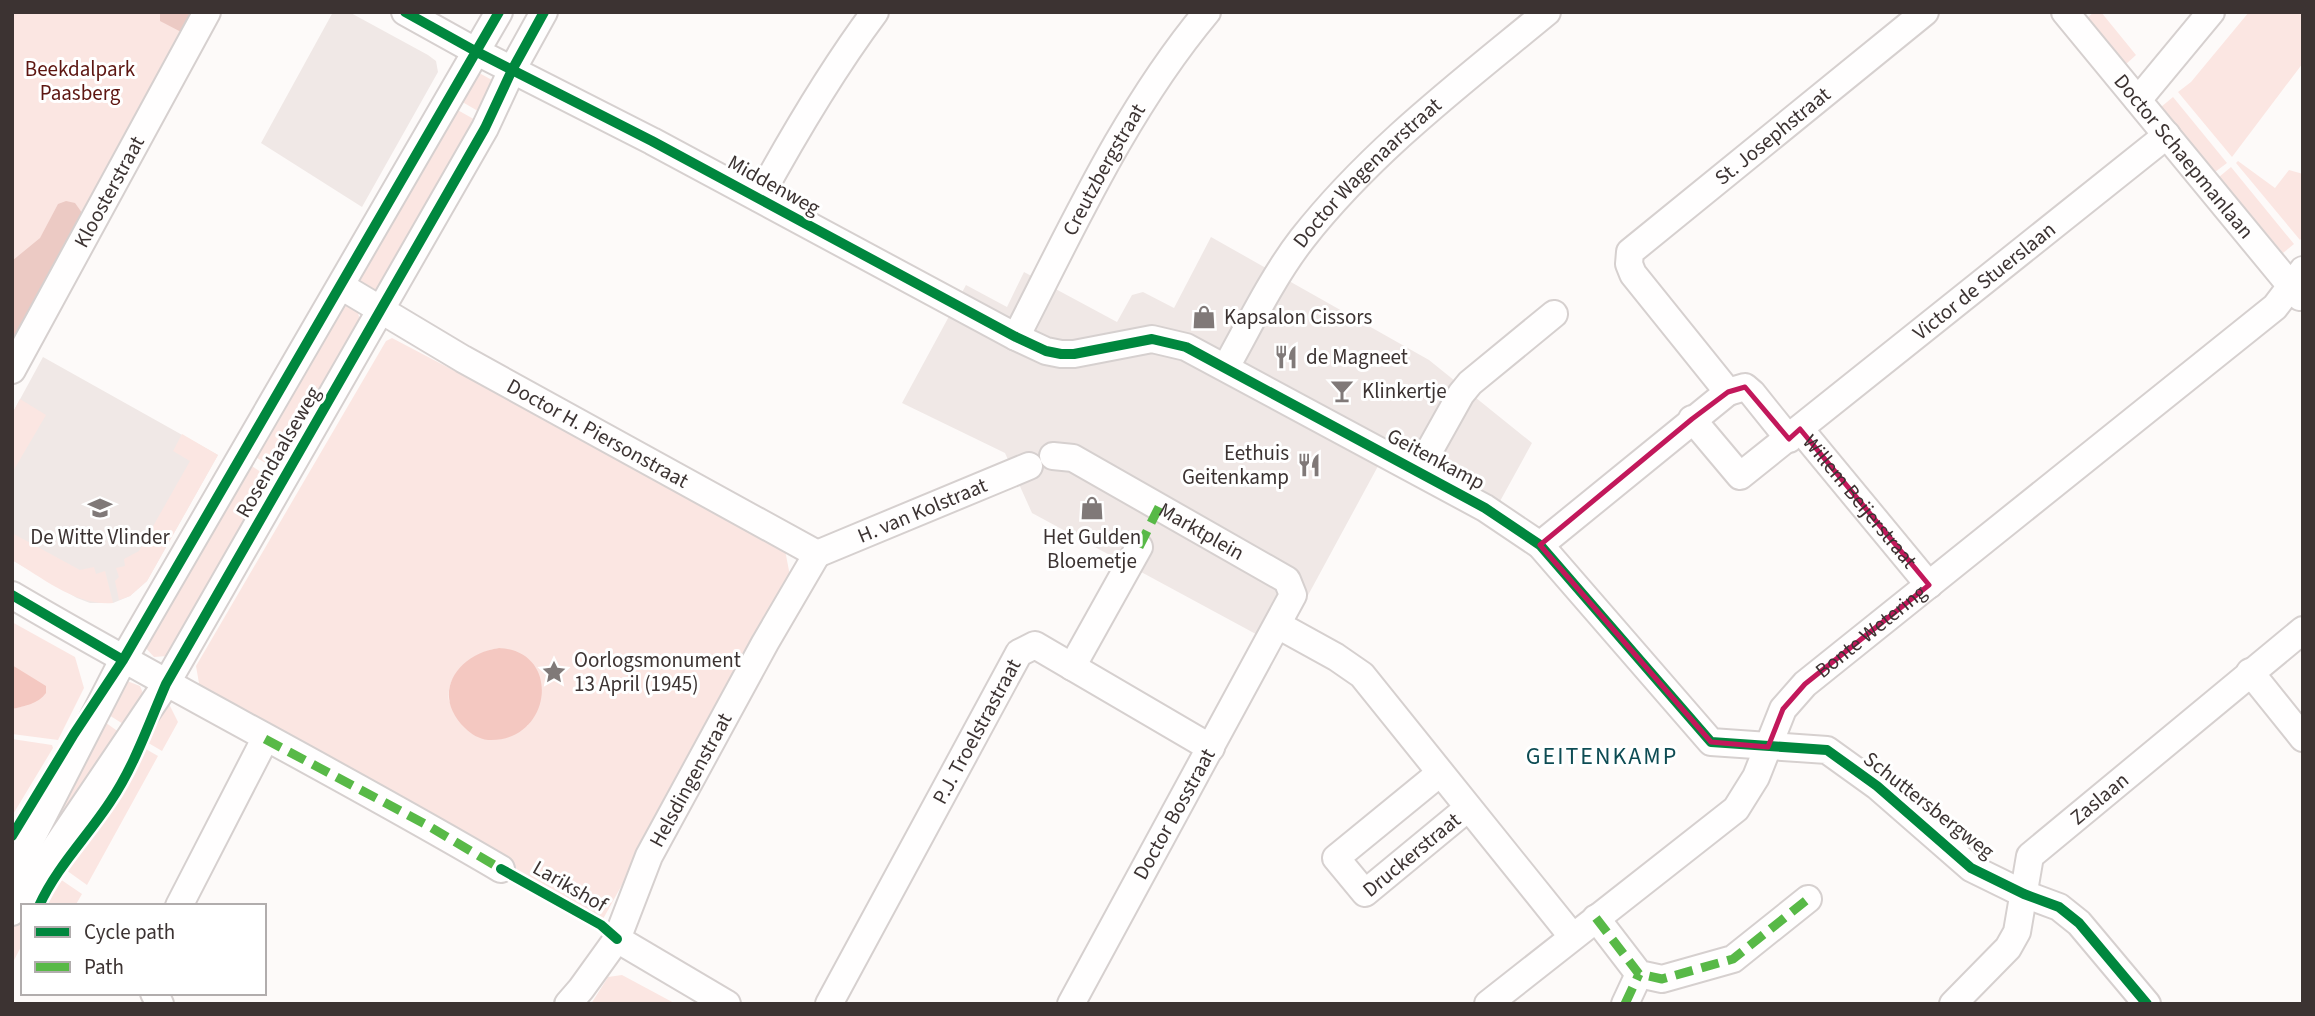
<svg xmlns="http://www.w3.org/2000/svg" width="2315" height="1016" viewBox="0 0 2315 1016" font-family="'Source Sans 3',sans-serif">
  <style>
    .built { fill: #f0e8e6 }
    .green { fill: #fbe6e2; fill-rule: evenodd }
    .forest { fill: #eccac4 }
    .water { fill: #f4c8c1 }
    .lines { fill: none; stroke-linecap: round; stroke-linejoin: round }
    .minor-casing { stroke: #d6d0cf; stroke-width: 30 }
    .minor { stroke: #fffefe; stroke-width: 26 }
    .quiet { stroke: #58b947; stroke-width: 9; stroke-dasharray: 18 9; stroke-linecap: butt }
    .cycleway-casing { stroke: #fff; stroke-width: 15 }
    .cycleway { stroke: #00873e; stroke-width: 10 }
    .marked { fill: none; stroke: #c2185b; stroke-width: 5; stroke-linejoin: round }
    .labels { text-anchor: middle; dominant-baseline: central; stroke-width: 6; stroke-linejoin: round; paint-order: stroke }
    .park-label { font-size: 21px; fill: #5d1611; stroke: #fff }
    .street-label { font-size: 21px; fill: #3c3332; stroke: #fff }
    .poi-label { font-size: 21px; fill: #3c3332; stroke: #fff; text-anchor: start }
    .quarter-label { font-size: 24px; letter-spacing: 2px; fill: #0e4c54; stroke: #fff }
  </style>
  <rect width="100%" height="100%" fill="#fdfaf9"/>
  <path class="built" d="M 333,12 L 349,12 L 428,55 L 436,61 L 438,72 L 362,207 L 261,143 Z
    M 1211,237 L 1429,360 L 1532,443 L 1499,503 L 1390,444 L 1280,647 L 1032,513 L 1005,453 L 902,403 L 966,285 L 1007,307 L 1024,272 L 1117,322 L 1132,295 L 1143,292 L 1174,308 Z
    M 43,357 L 218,455 L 147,581 L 130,596 L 113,603 L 90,603 L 77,598 L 12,560 L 12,414 Z"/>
  <path class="green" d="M 12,12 L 197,12 L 12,346 Z
    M 2094,12 L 2101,12 L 2136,55 L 2125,65 L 2087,18 Z
    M 2249,12 L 2303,12 L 2303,63 L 2232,157 L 2178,92 L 2191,82 Z
    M 481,74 L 492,80 L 494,84 L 483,114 L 459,100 L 477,75 Z
    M 2173,97 L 2227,163 L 2215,172 L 2161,107 Z
    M 454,108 L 479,122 L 378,290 L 369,290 L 361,284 L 359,275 Z
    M 2238,161 L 2275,188 L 2289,170 L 2303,174 L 2303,237 L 2300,240 L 2236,163 Z
    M 2231,167 L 2294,244 L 2283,253 L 2219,177 Z
    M 346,305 L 358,312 L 361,327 L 278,471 L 249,453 L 340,306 Z
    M 392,338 L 759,531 L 785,550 L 791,581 L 603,919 L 200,689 L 196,666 L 386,341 ZM 499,648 L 518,652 L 528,725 L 509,736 L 488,740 L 449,701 C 445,673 474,652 499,648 Z
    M 20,399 L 46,415 L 12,473 L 12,414 Z
    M 182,434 L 218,455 L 147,581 L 130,596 L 119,600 L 115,581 L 119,577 L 116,568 L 125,566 L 124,559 L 139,551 L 190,461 L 173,451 Z
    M 244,461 L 273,480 L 167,656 L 154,657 L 144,646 Z
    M 12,533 L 80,570 L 94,567 L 96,574 L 105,571 L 113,603 C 76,606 43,578 12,560 Z
    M 12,622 L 75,657 L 84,688 L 58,740 L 12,734 L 12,709 L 28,705 L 23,673 L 12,665 Z
    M 127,681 L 140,686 L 145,698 L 128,727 L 104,712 L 122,682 Z
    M 169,704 L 178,722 L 162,751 L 145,741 L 160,712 Z
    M 102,720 L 123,735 L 43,854 L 36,850 Z
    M 12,739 L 52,745 L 53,748 L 12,816 Z
    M 144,748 L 158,756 L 87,885 L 66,870 L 111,808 L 140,749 Z
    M 60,879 L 82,894 L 75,906 L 43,906 Z
    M 23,909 L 23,943 L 12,964 L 12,924 Z
    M 622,975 L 676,1004 L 591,1004 L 608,977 Z"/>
  <path class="forest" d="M 160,12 L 197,12 L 185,34 L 160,21 Z
    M 66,201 L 75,203 L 85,217 L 12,351 L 12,261 L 40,238 L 58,204 Z"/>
  <path class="water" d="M 499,648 C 563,651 552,743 488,740 C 479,739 471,734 465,728 C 430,694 457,654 499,648 Z
    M 12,665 L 46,686 L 46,693 C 38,704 25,706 12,709 Z"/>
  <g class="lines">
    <g class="minor-casing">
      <g id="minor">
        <path d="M 405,12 L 477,52 L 652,141 L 1016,337 L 1046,351 L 1061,354 L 1074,354 L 1152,339 L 1186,347 L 1485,508 L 1540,545 L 1711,742 L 1827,750 L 1877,786 L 1971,868 L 2024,894 L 2059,907 L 2079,923 L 2147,1004"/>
        <path id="s1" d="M 2065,12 L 2300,297"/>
        <path d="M 2138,100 L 2211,12"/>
        <path d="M 759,198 C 794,134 831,71 875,12"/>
        <path id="s2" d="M 341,286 L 463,359 L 817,554"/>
        <path id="s3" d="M 1016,337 C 1073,226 1126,109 1207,12"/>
        <path id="s4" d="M 1226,367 C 1250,324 1272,278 1302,239 C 1371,151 1461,83 1547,12"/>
        <path id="s5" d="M 12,370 L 207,12"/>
        <path id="s6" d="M 1692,419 L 1740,476 L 2167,135"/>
        <path id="s7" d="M 1800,429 L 1929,585"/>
        <path id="s8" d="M 1789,439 L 1752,393 L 1745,387 L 1728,392 L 1633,274 L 1629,264 L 1630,252 L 1925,12"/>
        <path id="s9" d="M 1053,456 L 1073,458 L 1287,580 L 1293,595 L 1071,1004"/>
        <path d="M 1418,471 L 1461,394 L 1470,383 L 1554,314"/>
        <path d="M 1540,545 L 1728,392"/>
        <path id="s10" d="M 817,554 L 1029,466"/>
        <path d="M 12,595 C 173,690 340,774 501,869"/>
        <path d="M 1278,625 L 1336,657 L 1362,675 L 1572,936"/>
        <path d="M 1072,667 L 1139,547"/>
        <path d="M 2250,672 L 2303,738"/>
        <path id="s11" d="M 1440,773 L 1336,858 L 1365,893 L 1468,808"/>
        <path d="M 12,876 L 123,660 L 499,12"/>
        <path d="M 179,906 L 265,739"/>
        <path d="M 12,912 L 166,684 L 485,128 L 512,70 L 544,12"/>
        <path d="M 1596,918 L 1639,974 L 1662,979 L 1733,959 L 1808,899"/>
        <path d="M 617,939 L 727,1004"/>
        <path d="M 154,993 L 160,1004"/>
        <path id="s12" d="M 568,1004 L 581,989 L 617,939 L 649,856 L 765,643 L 817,554"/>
        <path id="s13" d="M 829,1004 L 1019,653 L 1035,645 L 1211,748"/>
        <path id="s14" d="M 1488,1004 L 1736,809 L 1756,777 L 1783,709 L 1805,684 L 2275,307 L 2303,270"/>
        <path d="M 1625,1004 L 1639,974"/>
        <path id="s15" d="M 1953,1004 L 2008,948 L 2017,932 L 2030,856 L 2303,630"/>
      </g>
    </g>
    <use href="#minor" class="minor"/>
    <path class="quiet" d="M 1139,547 L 1159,507
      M 265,739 L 425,824 L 501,869
      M 1596,918 L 1639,974 L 1662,979 L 1733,959 L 1808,899
      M 1625,1004 L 1639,974"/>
    <g class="cycleway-casing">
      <path id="cycleway" d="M 405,12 L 477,52 L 652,141 L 1016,337 L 1046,351 L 1061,354 L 1074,354 L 1152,339 L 1186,347 L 1485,508 L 1540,545 L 1711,742 L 1827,750 L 1877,786 L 1971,868 L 2024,894 L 2059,907 L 2079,923 L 2147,1004
        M 12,595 L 123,660
        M 12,836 L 74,734 L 123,660 L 499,12
        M 501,869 L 601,925 L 617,939
        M 39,906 C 56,868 87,837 110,802 C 134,767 149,723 166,684 L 485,128 L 512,70 L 544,12"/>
    </g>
    <use href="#cycleway" class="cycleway"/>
  </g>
  <path class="marked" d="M 1745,387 L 1789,439 L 1800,429 L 1929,585 L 1805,684 L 1783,709 L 1768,747 L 1711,742 L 1540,545 L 1692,419 L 1728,392 Z"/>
  <defs>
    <g id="shop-bare" transform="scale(1.89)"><path d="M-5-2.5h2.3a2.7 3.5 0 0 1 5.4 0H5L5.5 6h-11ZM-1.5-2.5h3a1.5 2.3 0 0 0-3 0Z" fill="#807978" stroke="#fff" stroke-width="2.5" paint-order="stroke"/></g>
    <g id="restaurant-bare" transform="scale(1.89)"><path d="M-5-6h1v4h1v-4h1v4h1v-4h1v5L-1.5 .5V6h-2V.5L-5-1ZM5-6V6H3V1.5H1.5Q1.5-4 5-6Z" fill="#807978" stroke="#fff" stroke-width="2.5" paint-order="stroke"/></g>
    <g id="bar-bare" transform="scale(1.89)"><path d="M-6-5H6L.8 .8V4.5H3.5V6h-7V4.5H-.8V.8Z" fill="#807978" stroke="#fff" stroke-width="2.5" paint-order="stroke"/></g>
    <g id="school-bare" transform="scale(1.89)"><path d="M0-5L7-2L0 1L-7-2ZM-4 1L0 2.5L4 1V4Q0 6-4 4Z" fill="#807978" stroke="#fff" stroke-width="2.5" paint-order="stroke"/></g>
    <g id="sight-bare" transform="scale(1.89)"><path d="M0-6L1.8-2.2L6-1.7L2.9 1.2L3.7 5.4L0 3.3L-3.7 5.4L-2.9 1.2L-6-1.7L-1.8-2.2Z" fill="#807978" stroke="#fff" stroke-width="2.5" paint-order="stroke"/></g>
  </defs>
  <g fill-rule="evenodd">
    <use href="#shop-bare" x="1204" y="317"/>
    <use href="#restaurant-bare" x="1286" y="357"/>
    <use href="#bar-bare" x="1342" y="391"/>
    <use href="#restaurant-bare" x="1309" y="465"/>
    <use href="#school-bare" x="100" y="508"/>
    <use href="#shop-bare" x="1092" y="508"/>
    <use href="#sight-bare" x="554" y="672"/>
  </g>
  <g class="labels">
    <g class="park-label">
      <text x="80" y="69">Beekdalpark<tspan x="80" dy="24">Paasberg</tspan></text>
    </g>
    <g class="street-label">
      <text stroke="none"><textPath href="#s8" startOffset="444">St. Josephstraat</textPath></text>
      <text stroke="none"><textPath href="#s1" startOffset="187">Doctor Schaepmanlaan</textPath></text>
      <text stroke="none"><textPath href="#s3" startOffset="189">Creutzbergstraat</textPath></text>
      <text stroke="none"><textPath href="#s4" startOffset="242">Doctor Wagenaarstraat</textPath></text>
      <text transform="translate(774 185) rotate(29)">Middenweg</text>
      <text stroke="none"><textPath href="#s5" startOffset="203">Kloosterstraat</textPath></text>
      <text stroke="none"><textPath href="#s6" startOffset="387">Victor de Stuerslaan</textPath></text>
      <text stroke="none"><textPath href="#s2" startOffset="296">Doctor H. Piersonstraat</textPath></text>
      <text transform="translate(278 452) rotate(-60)">Rosendaalseweg</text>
      <text transform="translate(1436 459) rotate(28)">Geitenkamp</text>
      <text stroke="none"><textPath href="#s7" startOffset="94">Willem Beijerstraat</textPath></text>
      <text stroke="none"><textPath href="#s10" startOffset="114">H. van Kolstraat</textPath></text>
      <text stroke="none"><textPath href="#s9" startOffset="168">Marktplein</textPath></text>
      <text stroke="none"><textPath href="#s14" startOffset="544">Bonte Wetering</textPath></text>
      <text stroke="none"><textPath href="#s13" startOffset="310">P.J. Troelstrastraat</textPath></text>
      <text stroke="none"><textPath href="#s12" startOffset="257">Helsdingenstraat</textPath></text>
      <text stroke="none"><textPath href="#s15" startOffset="264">Zaslaan</textPath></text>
      <text transform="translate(1929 805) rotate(38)">Schuttersbergweg</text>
      <text transform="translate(1174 814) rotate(-61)">Doctor Bosstraat</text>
      <text stroke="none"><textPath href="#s11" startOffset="240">Druckerstraat</textPath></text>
      <text transform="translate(570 886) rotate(30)">Larikshof</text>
    </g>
    <g class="poi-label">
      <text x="1224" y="317">Kapsalon Cissors</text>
      <text x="1306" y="357">de Magneet</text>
      <text x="1362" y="391">Klinkertje</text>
      <text x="1289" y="453" text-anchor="end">Eethuis<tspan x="1289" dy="24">Geitenkamp</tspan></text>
      <text x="100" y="537" text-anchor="middle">De Witte Vlinder</text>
      <text x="1092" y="537" text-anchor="middle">Het Gulden<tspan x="1092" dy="24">Bloemetje</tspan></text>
      <text x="574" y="660">Oorlogsmonument<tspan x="574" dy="24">13 April (1945)</tspan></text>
    </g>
    <g class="quarter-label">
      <text x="1602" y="756">GEITENKAMP</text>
    </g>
  </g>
  <rect width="2315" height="1016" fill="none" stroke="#3c3332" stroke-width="28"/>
  <rect x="21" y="904" width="245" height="91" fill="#ffffff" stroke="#b1adad" stroke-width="2"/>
  <rect x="35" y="927" width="35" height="10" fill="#00873e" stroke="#b1adad" stroke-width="2"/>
  <text x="84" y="939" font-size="21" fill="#3c3332">Cycle path</text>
  <rect x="35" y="962" width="35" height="10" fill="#58b947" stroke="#b1adad" stroke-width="2"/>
  <text x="84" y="974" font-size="21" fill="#3c3332">Path</text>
</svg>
